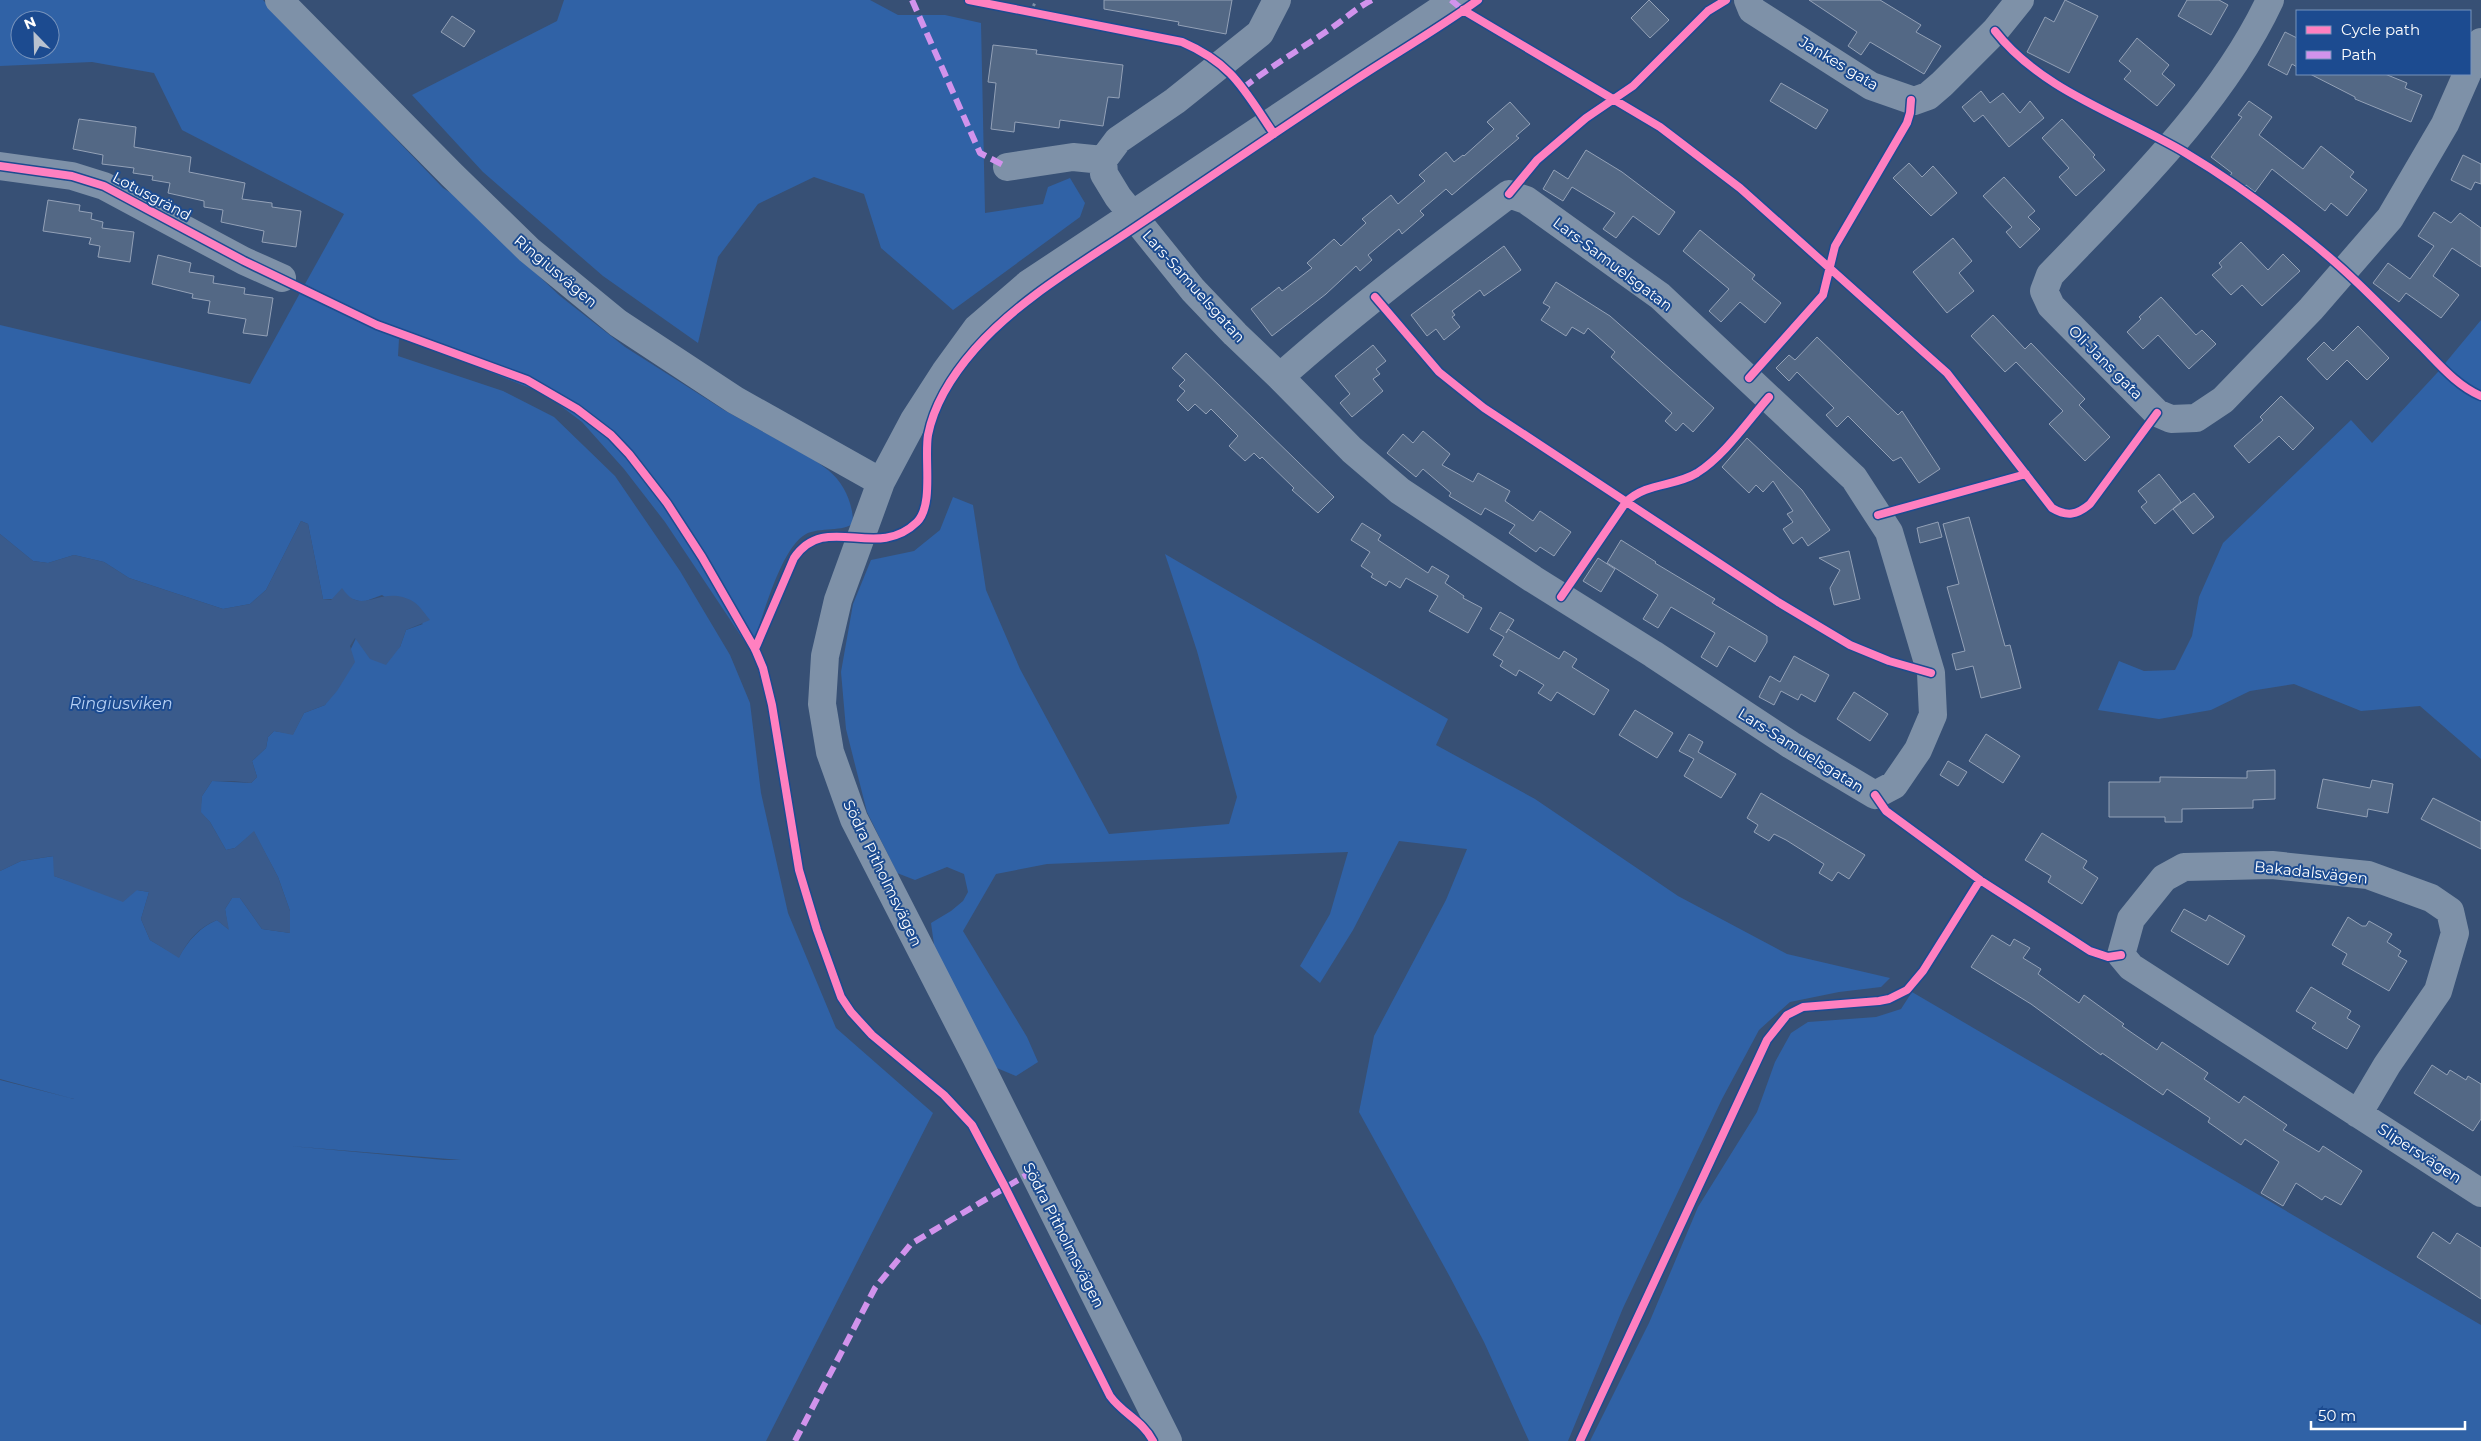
<svg xmlns="http://www.w3.org/2000/svg" width="2481" height="1441" viewBox="0 0 2481 1441" font-family="Montserrat,sans-serif">
  <style>
    .green { fill: #3062a6; fill-rule: evenodd }
    .water { fill: #3a5b8c }
    .building { fill: #536885; stroke: #93a1b7 }
    .lines { fill: none; stroke-linecap: round; stroke-linejoin: round }
    .path { stroke: #7e91a8; stroke-width: 3; stroke-dasharray: 2.5 4; stroke-linecap: butt }
    .minor { stroke: #7e91a8; stroke-width: 28 }
    .quiet { stroke: #d193ec; stroke-width: 6; stroke-dasharray: 12 6; stroke-linecap: butt }
    .cycleway-casing { stroke: #1c4b90; stroke-width: 11 }
    .cycleway { stroke: #ff80c0; stroke-width: 8 }
    .labels { text-anchor: middle; dominant-baseline: central; stroke-width: 4; stroke-linejoin: round; paint-order: stroke }
    .street-label { font-size: 15px; fill: #fff; stroke: #1c4b90 }
    .water-label { font-size: 16px; font-style: italic; fill: #b7d1f5; stroke: #1c4b90 }
  </style>
  <rect width="100%" height="100%" fill="#375075"/>
  <path class="green" d="M 0,0 L 263,0 L 443,188 L 451,193 L 560,296 L 625,347 L 724,410 L 816,461 L 828,470 C 844,483 853,503 853,523 C 845,532 819,527 806,534 C 780,548 761,623 751,651 L 665,522 L 624,469 L 582,422 L 545,394 L 414,342 L 305,284 L 344,214 L 182,130 L 154,73 L 92,62 L 0,66 ZM 20,20 L 50,20 L 50,50 L 20,50 Z
    M 564,0 L 870,0 L 898,15 L 945,15 L 981,23 L 985,213 L 1043,204 L 1048,187 L 1070,178 L 1085,203 L 1080,217 L 953,310 L 881,248 L 864,194 L 814,177 L 758,204 L 718,257 L 698,343 L 603,276 L 483,172 L 412,95 L 557,21 Z
    M 300,293 L 399,339 L 398,356 L 503,391 L 554,417 L 615,476 L 680,571 L 730,655 L 750,703 L 761,793 L 788,913 L 836,1028 L 933,1113 L 766,1441 L 0,1441 L 0,1080 L 74,1099 L 0,1079 L 0,871 L 21,861 L 54,856 L 54,876 L 109,895 L 137,890 L 149,892 L 141,919 L 150,940 L 179,957 C 188,941 200,927 217,920 L 228,929 L 225,909 L 232,898 L 240,898 L 262,929 L 290,933 L 290,911 L 278,877 L 254,832 L 235,848 L 226,850 L 210,822 L 200,812 L 202,796 L 212,781 L 251,783 L 257,777 L 252,761 L 266,748 L 268,737 L 274,731 L 293,734 L 304,713 L 325,705 L 356,638 L 370,658 L 400,647 L 406,630 L 423,624 L 382,595 L 363,602 L 352,599 L 323,599 L 308,524 L 301,521 L 266,590 L 250,604 L 223,609 L 129,578 L 104,562 L 74,555 L 48,563 L 33,561 L 0,534 L 0,325 L 250,384 ZM 290,1146 L 461,1160 L 444,1160 Z
    M 2481,320 L 2481,759 L 2420,706 L 2361,711 L 2294,684 L 2250,691 L 2211,710 L 2159,719 L 2098,710 L 2119,661 L 2144,671 L 2175,670 L 2192,636 L 2199,597 L 2223,543 L 2351,420 L 2372,443 L 2437,373 Z
    M 953,497 L 973,505 L 986,590 L 1020,669 L 1109,834 L 1229,824 L 1237,797 L 1197,651 L 1165,554 L 1448,719 L 1436,745 L 1535,799 L 1678,896 L 1787,954 L 1890,978 L 1881,987 L 1839,992 L 1790,1002 L 1759,1030 L 1722,1099 L 1623,1308 L 1568,1441 L 1529,1441 L 1484,1342 L 1450,1277 L 1359,1112 L 1374,1036 L 1446,900 L 1467,849 L 1399,841 L 1353,930 L 1320,983 L 1300,966 L 1330,914 L 1348,852 L 1047,864 L 996,874 L 963,931 L 1027,1037 L 1038,1062 L 1016,1076 L 992,1066 L 936,959 L 931,923 L 951,911 L 963,901 L 968,892 L 964,874 L 947,867 L 915,880 L 897,873 L 867,812 L 846,729 L 841,672 L 853,604 L 871,560 L 914,551 L 940,530 Z
    M 1912,992 L 2481,1325 L 2481,1441 L 1590,1441 L 1649,1323 L 1698,1207 L 1757,1112 L 1775,1062 L 1791,1033 L 1808,1022 L 1876,1017 L 1901,1009 Z"/>
  <path class="water" d="M 301,521 L 308,524 L 323,599 L 331,600 L 342,588 C 345,592 349,597 353,599 C 370,607 387,586 414,602 C 420,606 426,615 430,620 L 406,630 L 400,647 L 386,665 L 370,659 L 355,638 L 350,646 L 355,662 L 337,691 L 325,705 L 304,713 L 293,735 L 274,731 L 268,737 L 266,748 L 252,761 L 257,777 L 251,783 L 234,781 L 212,781 L 202,796 L 201,812 L 210,822 L 226,850 L 235,848 L 254,831 L 278,877 L 290,911 L 290,933 L 262,929 L 240,898 L 232,898 L 225,909 L 229,930 L 217,920 C 199,927 187,941 179,958 L 150,940 L 141,919 L 149,892 L 137,890 L 123,902 L 54,876 L 53,856 L 21,861 L 0,871 L 0,534 L 33,561 L 48,563 L 74,555 L 104,562 L 129,578 L 223,609 L 250,604 L 266,590 Z"/>
  <path class="building" d="M 1104,0 L 1232,0 L 1226,34 L 1178,25 L 1179,22 L 1104,9 Z
    M 1649,0 L 1669,20 L 1650,38 L 1631,18 Z
    M 1809,0 L 1880,0 L 1921,25 L 1916,32 L 1941,46 L 1924,74 L 1870,42 L 1861,55 L 1848,46 L 1857,32 Z
    M 2065,0 L 2098,16 L 2069,73 L 2027,52 L 2045,17 L 2054,22 Z
    M 2187,0 L 2219,0 L 2228,5 L 2211,35 L 2178,16 Z
    M 452,16 L 475,31 L 464,47 L 441,32 Z
    M 2285,32 L 2297,38 L 2297,67 L 2292,64 L 2287,75 L 2268,65 Z
    M 2137,38 L 2169,65 L 2162,74 L 2175,85 L 2157,106 L 2124,79 L 2131,71 L 2119,61 Z
    M 993,45 L 1037,50 L 1036,54 L 1123,65 L 1119,98 L 1108,97 L 1103,126 L 1060,120 L 1059,128 L 1015,122 L 1014,132 L 991,129 L 996,83 L 988,82 Z
    M 2310,74 L 2385,74 L 2407,83 L 2405,88 L 2422,95 L 2411,122 L 2355,99 L 2355,97 Z
    M 1781,83 L 1828,110 L 1816,129 L 1770,101 Z
    M 1981,91 L 1990,103 L 2003,93 L 2020,113 L 2030,101 L 2044,118 L 2009,147 L 1983,115 L 1974,122 L 1962,107 Z
    M 2249,101 L 2272,117 L 2259,135 L 2303,169 L 2321,146 L 2354,172 L 2350,177 L 2367,190 L 2347,216 L 2331,203 L 2325,211 L 2272,169 L 2255,192 L 2246,185 L 2240,193 L 2226,181 L 2232,173 L 2211,157 L 2242,117 L 2238,115 Z
    M 1510,102 L 1530,124 L 1516,136 L 1519,138 L 1452,195 L 1446,189 L 1420,211 L 1424,215 L 1402,234 L 1399,229 L 1368,255 L 1372,260 L 1360,271 L 1356,266 L 1326,294 L 1272,336 L 1251,309 L 1279,287 L 1282,291 L 1312,268 L 1307,263 L 1334,239 L 1341,246 L 1366,223 L 1362,219 L 1391,195 L 1398,204 L 1425,181 L 1419,175 L 1446,152 L 1454,162 L 1463,155 L 1464,156 L 1494,129 L 1487,122 Z
    M 79,119 L 136,127 L 134,147 L 191,157 L 189,172 L 245,183 L 242,199 L 272,203 L 272,207 L 301,211 L 296,247 L 262,242 L 264,231 L 221,222 L 223,210 L 204,207 L 204,201 L 168,193 L 170,183 L 152,180 L 153,176 L 133,173 L 134,168 L 102,164 L 103,155 L 73,149 Z
    M 2062,119 L 2095,155 L 2093,157 L 2105,170 L 2076,196 L 2059,177 L 2069,168 L 2042,138 Z
    M 1586,150 L 1622,172 L 1675,212 L 1659,235 L 1633,216 L 1616,238 L 1603,229 L 1615,213 L 1572,187 L 1563,201 L 1543,189 L 1554,170 L 1568,179 Z
    M 2463,155 L 2481,164 L 2481,184 L 2475,182 L 2471,190 L 2451,180 Z
    M 1909,163 L 1922,177 L 1933,166 L 1957,193 L 1931,216 L 1893,178 Z
    M 2004,177 L 2035,211 L 2028,217 L 2040,229 L 2020,248 L 2006,232 L 2012,227 L 1983,196 Z
    M 48,200 L 80,205 L 79,211 L 92,213 L 91,219 L 103,222 L 102,228 L 134,232 L 130,262 L 98,257 L 100,246 L 89,244 L 91,238 L 43,231 Z
    M 2434,212 L 2451,223 L 2460,213 L 2481,228 L 2481,267 L 2452,248 L 2433,276 L 2459,295 L 2441,318 L 2406,293 L 2399,302 L 2373,283 L 2388,263 L 2410,279 L 2434,246 L 2418,236 Z
    M 1700,230 L 1755,275 L 1752,279 L 1781,303 L 1765,323 L 1740,302 L 1721,322 L 1709,311 L 1729,289 L 1683,251 Z
    M 1953,238 L 1972,261 L 1959,273 L 1974,291 L 1947,313 L 1913,272 Z
    M 2241,242 L 2268,270 L 2283,254 L 2300,271 L 2262,306 L 2242,285 L 2231,295 L 2212,275 L 2222,267 L 2219,263 Z
    M 1504,246 L 1521,270 L 1484,296 L 1480,290 L 1452,311 L 1455,315 L 1452,317 L 1460,327 L 1444,340 L 1436,329 L 1427,336 L 1411,315 Z
    M 158,255 L 191,263 L 189,272 L 214,276 L 213,283 L 245,288 L 244,294 L 273,298 L 267,336 L 243,333 L 246,319 L 208,313 L 210,301 L 192,298 L 193,294 L 152,284 Z
    M 1556,282 L 1610,316 L 1714,408 L 1693,432 L 1683,423 L 1676,431 L 1665,421 L 1672,413 L 1611,357 L 1615,352 L 1588,328 L 1584,334 L 1572,327 L 1566,336 L 1541,320 L 1550,307 L 1543,303 Z
    M 2161,297 L 2196,335 L 2202,330 L 2216,344 L 2189,369 L 2158,335 L 2143,349 L 2127,332 L 2141,319 L 2139,317 Z
    M 1993,315 L 2025,349 L 2031,343 L 2085,399 L 2079,405 L 2110,437 L 2085,461 L 2049,424 L 2063,411 L 2016,362 L 2005,372 L 1971,336 Z
    M 2358,326 L 2389,358 L 2367,380 L 2347,360 L 2327,380 L 2307,359 L 2324,342 L 2333,351 Z
    M 1817,337 L 1898,415 L 1902,411 L 1940,469 L 1919,483 L 1901,457 L 1893,461 L 1848,416 L 1837,427 L 1826,415 L 1834,408 L 1797,372 L 1789,381 L 1776,368 L 1789,355 L 1795,360 Z
    M 1373,345 L 1386,361 L 1376,369 L 1380,374 L 1373,379 L 1383,391 L 1352,417 L 1340,403 L 1350,394 L 1335,376 Z
    M 1186,353 L 1334,497 L 1318,513 L 1292,490 L 1294,488 L 1262,457 L 1260,459 L 1254,453 L 1245,461 L 1229,446 L 1238,436 L 1211,409 L 1206,414 L 1195,404 L 1188,411 L 1177,400 L 1185,391 L 1179,386 L 1185,380 L 1172,368 Z
    M 2281,396 L 2314,428 L 2293,450 L 2279,436 L 2249,463 L 2234,446 L 2263,420 L 2260,417 Z
    M 1423,431 L 1450,454 L 1442,465 L 1473,482 L 1478,473 L 1510,491 L 1505,501 L 1533,521 L 1540,511 L 1571,532 L 1554,556 L 1540,547 L 1536,552 L 1509,533 L 1515,525 L 1485,508 L 1481,515 L 1449,496 L 1451,493 L 1423,469 L 1416,477 L 1387,453 L 1403,434 L 1413,443 Z
    M 1747,438 L 1802,490 L 1830,530 L 1808,546 L 1802,537 L 1793,544 L 1783,529 L 1793,522 L 1787,514 L 1793,511 L 1773,481 L 1763,492 L 1756,485 L 1749,493 L 1722,467 Z
    M 2159,474 L 2181,502 L 2155,524 L 2141,507 L 2147,502 L 2138,491 Z
    M 2194,493 L 2214,517 L 2193,534 L 2173,509 Z
    M 1969,517 L 2005,646 L 2010,645 L 2021,688 L 1981,698 L 1973,666 L 1956,670 L 1952,654 L 1965,651 L 1947,587 L 1959,584 L 1943,524 Z
    M 1938,522 L 1942,537 L 1920,543 L 1917,528 Z
    M 1362,523 L 1381,535 L 1378,540 L 1428,573 L 1432,566 L 1449,576 L 1445,583 L 1464,596 L 1463,598 L 1482,608 L 1468,633 L 1429,611 L 1438,596 L 1406,578 L 1400,588 L 1389,581 L 1386,586 L 1371,577 L 1373,574 L 1361,566 L 1370,552 L 1351,540 Z
    M 1621,540 L 1656,562 L 1655,563 L 1715,599 L 1712,603 L 1767,636 L 1767,642 L 1755,662 L 1729,646 L 1717,667 L 1701,657 L 1715,633 L 1671,607 L 1658,628 L 1643,619 L 1658,595 L 1607,563 Z
    M 1849,551 L 1860,599 L 1834,605 L 1830,588 L 1840,570 L 1819,558 Z
    M 1598,558 L 1615,569 L 1601,592 L 1583,581 Z
    M 1500,612 L 1514,620 L 1506,633 L 1508,629 L 1559,659 L 1564,651 L 1577,659 L 1572,667 L 1609,690 L 1594,715 L 1557,692 L 1551,701 L 1538,693 L 1544,685 L 1519,670 L 1516,676 L 1500,666 L 1503,661 L 1493,655 L 1504,637 L 1490,629 Z
    M 1794,656 L 1829,675 L 1815,702 L 1801,694 L 1798,700 L 1781,691 L 1774,705 L 1759,697 L 1770,676 L 1780,682 Z
    M 1854,692 L 1888,714 L 1870,741 L 1837,719 Z
    M 1635,710 L 1673,733 L 1657,758 L 1619,735 Z
    M 1689,734 L 1703,742 L 1698,752 L 1736,774 L 1721,798 L 1684,776 L 1694,759 L 1679,751 Z
    M 1986,734 L 2020,756 L 2003,783 L 1969,761 Z
    M 1948,761 L 1967,772 L 1958,786 L 1940,775 Z
    M 2275,770 L 2275,799 L 2253,800 L 2253,808 L 2182,809 L 2182,822 L 2165,822 L 2165,817 L 2109,817 L 2109,782 L 2160,782 L 2160,777 L 2247,778 L 2247,771 Z
    M 2323,779 L 2370,788 L 2372,780 L 2393,784 L 2388,813 L 2368,809 L 2367,817 L 2317,808 Z
    M 1761,793 L 1865,855 L 1849,879 L 1838,872 L 1832,881 L 1819,873 L 1824,864 L 1786,840 L 1774,834 L 1769,841 L 1754,832 L 1758,825 L 1747,818 Z
    M 2433,798 L 2481,822 L 2481,849 L 2421,819 Z
    M 2042,833 L 2087,861 L 2083,868 L 2098,878 L 2082,904 L 2048,882 L 2051,876 L 2025,860 Z
    M 2184,909 L 2206,921 L 2209,915 L 2245,936 L 2228,965 L 2171,931 Z
    M 2348,917 L 2362,926 L 2366,926 L 2369,921 L 2392,934 L 2387,942 L 2401,951 L 2398,956 L 2407,961 L 2389,991 L 2342,964 L 2347,954 L 2332,945 Z
    M 1992,935 L 2010,946 L 2014,939 L 2030,948 L 2023,958 L 2041,969 L 2038,974 L 2079,1003 L 2084,995 L 2124,1024 L 2122,1026 L 2157,1050 L 2162,1042 L 2208,1073 L 2204,1079 L 2239,1103 L 2244,1096 L 2287,1125 L 2283,1130 L 2319,1152 L 2323,1146 L 2362,1171 L 2341,1205 L 2325,1196 L 2322,1200 L 2296,1183 L 2283,1206 L 2261,1193 L 2279,1162 L 2245,1139 L 2241,1145 L 2208,1122 L 2210,1118 L 2167,1089 L 2163,1095 L 2102,1053 L 2101,1055 L 2031,1004 L 1971,967 Z
    M 2311,987 L 2351,1011 L 2347,1018 L 2360,1026 L 2347,1049 L 2312,1028 L 2316,1023 L 2296,1011 Z
    M 2432,1065 L 2447,1075 L 2450,1070 L 2466,1080 L 2468,1076 L 2481,1084 L 2481,1119 L 2473,1131 L 2414,1093 Z
    M 2433,1232 L 2450,1244 L 2457,1233 L 2481,1248 L 2481,1299 L 2417,1257 Z"/>
  <g class="lines">
    <path class="path" d="M 1031,12 L 1036,0"/>
    <path class="minor" d="M 279,0 L 452,175 L 529,250 L 618,323 L 735,400 L 881,482
      M 1277,0 L 1260,33 L 1175,101 L 1118,140 L 1103,160 L 1104,174 L 1118,197 L 1193,290 L 1235,334 L 1280,377 L 1352,450 L 1400,491 L 1533,579 L 1653,654 L 1791,745 L 1875,795 L 1894,785 L 1918,750 L 1933,715 L 1931,673 L 1889,532 L 1854,478 L 1660,296 L 1526,200 L 1509,194 C 1431,253 1353,312 1280,377
      M 1748,0 L 1752,10 L 1871,86 L 1914,101 L 1928,96 L 1942,84 L 1995,31 L 2020,0
      M 2270,0 C 2222,103 2128,193 2050,275 L 2044,291 L 2051,306 L 2157,413 L 2171,419 L 2196,418 L 2223,400 L 2311,309 L 2390,218 L 2445,124 L 2467,74
      M 2470,69 L 2481,42
      M 0,166 L 72,176 L 104,186 L 244,261 L 282,278
      M 1007,167 L 1073,157 L 1103,160
      M 2358,1114 L 2387,1065 L 2438,991 L 2455,933 L 2450,911 L 2431,898 L 2368,875 L 2272,865 L 2184,867 L 2164,878 L 2131,919 L 2121,955 L 2131,967 L 2481,1193
      M 1168,1441 L 976,1057 L 854,819 L 830,752 L 822,704 L 825,656 L 838,600 L 881,482 L 914,420 L 945,372 L 977,328 L 1028,284 L 1455,0"/>
    <path class="quiet" d="M 912,0 L 980,153 L 1007,167
      M 1451,0 L 1463,10
      M 1243,88 C 1271,66 1301,49 1330,29 C 1345,19 1356,8 1372,0
      M 795,1441 L 875,1288 L 911,1244 L 1033,1171"/>
    <g class="cycleway-casing">
      <path id="cycleway" d="M 969,0 L 1182,42 C 1233,64 1244,90 1274,134
        M 1463,10 L 1660,127 L 1740,188 L 1947,373 L 2052,508 C 2067,517 2077,515 2090,504 L 2157,413
        M 1995,31 C 2042,91 2121,115 2184,152 C 2226,177 2273,211 2311,242 C 2350,273 2385,310 2421,346 C 2439,364 2457,386 2481,396
        M 0,166 L 72,176 L 104,186 L 244,261 L 377,325 L 527,380 L 577,409 L 611,435 L 629,454 L 667,503 L 702,557 L 755,649 L 763,668 L 772,705 L 799,870 L 817,930 L 841,997 L 851,1012 L 872,1035 L 944,1095 L 972,1125 L 1005,1187 L 1110,1396 C 1123,1414 1143,1421 1153,1441
        M 1509,194 L 1537,160 L 1586,118 L 1633,86 L 1708,11 L 1726,0
        M 1375,297 L 1439,372 L 1484,408 L 1778,602 L 1850,645 L 1889,661 L 1931,673
        M 1749,378 L 1823,295 L 1835,246 L 1907,123 L 1910,113 L 1911,100
        M 1878,515 L 2026,474
        M 1561,597 L 1626,502 C 1647,482 1674,487 1697,473 C 1725,455 1747,422 1769,397
        M 755,649 L 794,558 C 826,511 876,562 917,522 C 934,505 924,459 928,435 C 934,404 954,373 975,349 C 1020,298 1084,262 1140,224 C 1212,176 1283,127 1355,80 C 1396,53 1438,29 1478,0
        M 1875,795 L 1886,811 L 1980,880 L 2090,951 L 2108,957 L 2121,955
        M 1580,1441 L 1767,1040 L 1787,1015 L 1803,1007 L 1879,1001 L 1889,999 L 1907,990 L 1923,971 L 1980,880"/>
    </g>
    <use href="#cycleway" class="cycleway"/>
  </g>
  <g class="labels">
    <g class="street-label">
      <text transform="translate(1839 63) rotate(31)">Jankes gata</text>
      <text transform="translate(152 196) rotate(28)">Lotusgränd</text>
      <text transform="translate(1613 264) rotate(37)">Lars-Samuelsgatan</text>
      <text transform="translate(556 271) rotate(40)">Ringiusvägen</text>
      <text transform="translate(1194 286) rotate(48)">Lars-Samuelsgatan</text>
      <text transform="translate(2106 362) rotate(45)">Oli-Jans gata</text>
      <text transform="translate(1801 750) rotate(32)">Lars-Samuelsgatan</text>
      <text transform="translate(2311 872) rotate(6)">Bakadalsvägen</text>
      <text transform="translate(883 873) rotate(64)">Södra Pitholmsvägen</text>
      <text transform="translate(2420 1153) rotate(33)">Slipersvägen</text>
      <text transform="translate(1064 1235) rotate(63)">Södra Pitholmsvägen</text>
    </g>
    <g class="water-label">
      <text x="121" y="703">Ringiusviken</text>
    </g>
  </g>
  <rect x="2296" y="10" width="175" height="65" fill="#1c4b90" stroke="#7793bc"/>
  <rect x="2306" y="26" width="25" height="8" fill="#ff80c0" stroke="#7793bc"/>
  <text x="2341" y="35" font-size="15" fill="#ffffff">Cycle path</text>
  <rect x="2306" y="51" width="25" height="8" fill="#d193ec" stroke="#7793bc"/>
  <text x="2341" y="60" font-size="15" fill="#ffffff">Path</text>
  <g transform="translate(35 35) rotate(337)"><circle r="24" fill="#1c4b90" stroke="#7793bc"/>
  <path d="M0-4L9 19L0 12L-9 19Z" fill="#b9c2cf"/>
  <text y="-8" font-size="14" font-weight="bold" text-anchor="middle" fill="#ffffff">N</text>
  </g>
  <path d="M2311 1421v8h154v-8" fill="none" stroke="#ffffff" stroke-width="2.5"/>
  <text x="2318" y="1421" font-size="15" fill="#ffffff" stroke="#1c4b90" stroke-width="4" paint-order="stroke">50 m</text>
</svg>
